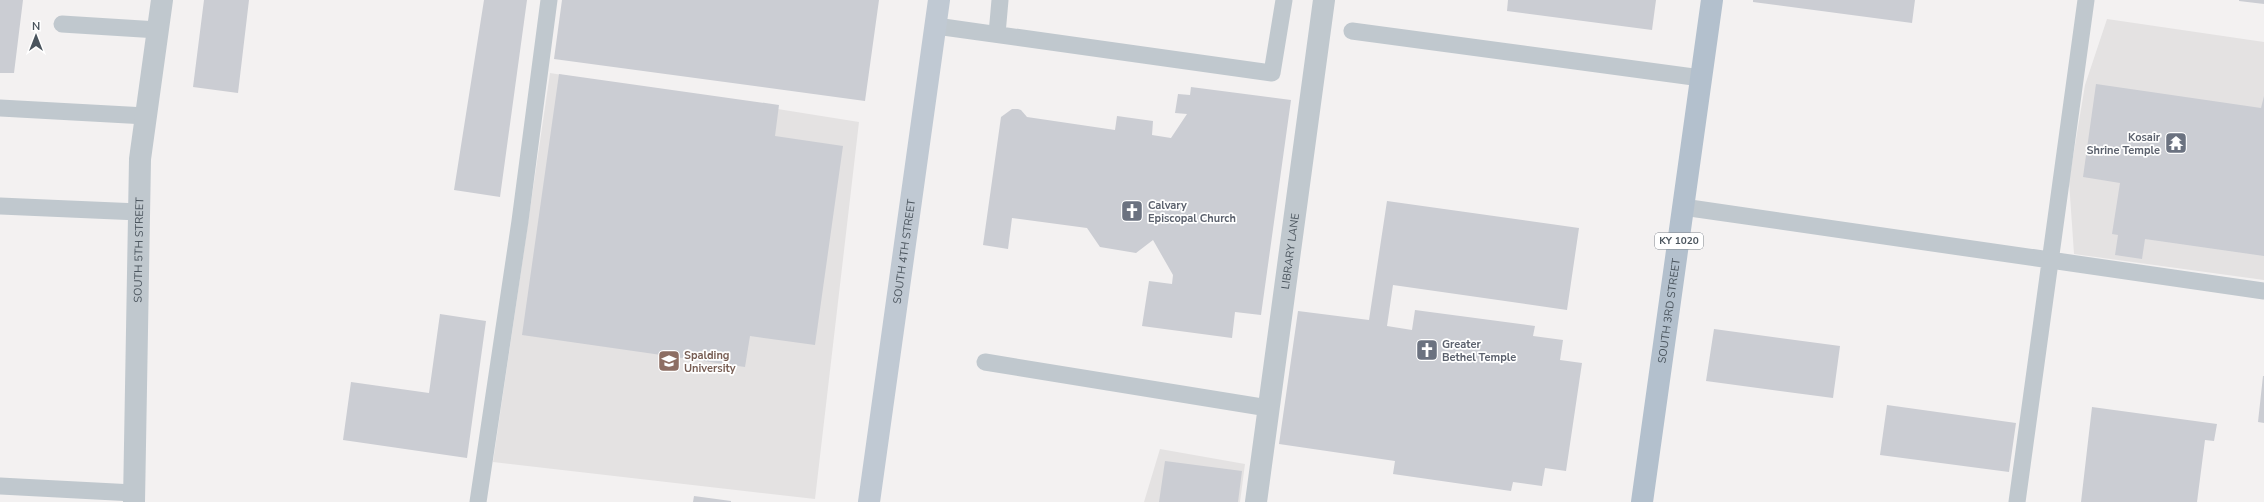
<svg xmlns="http://www.w3.org/2000/svg" width="2264" height="502" viewBox="0 0 2264 502" font-family="'Nunito Sans',sans-serif">
  <style>
    .education { fill: #e4e2e2 }
    .building { fill: #cbcdd3 }
    .lines { fill: none; stroke-linecap: round; stroke-linejoin: round }
    .lane { stroke: #c0c8ce; stroke-width: 17 }
    .street { stroke: #c0c8ce; stroke-width: 22 }
    .secondary { stroke: #c0c9d3; stroke-width: 22 }
    .primary { stroke: #b3c0cd; stroke-width: 22 }
    .labels { text-anchor: middle; dominant-baseline: central; stroke-width: 3.5; stroke-linejoin: round; paint-order: stroke }
    .shield { fill: #fff; stroke: #80878e; stroke-width: 1 }
    .shield-label { font-size: 10px; font-weight: bold; fill: #4a545d }
    .worship-label { font-size: 11px; font-weight: bold; fill: #5b616d; stroke: #fff; text-anchor: start }
    .street-label { font-size: 11px; fill: #4a545d; stroke: #fff }
    .education-label { font-size: 11px; font-weight: bold; fill: #785e54; stroke: #fff; text-anchor: start }
  </style>
  <rect width="100%" height="100%" fill="#f3f1f1"/>
  <path class="education" d="M 2107,19 L 2264,42 L 2264,280 L 2074,254 L 2069,181 L 2085,85 Z
    M 550,73 L 859,122 L 815,499 L 493,462 Z
    M 1160,449 L 1245,464 L 1240,502 L 1144,502 Z"/>
  <path class="building" d="M 0,0 L 23,0 L 14,73 L 0,73 Z
    M 204,0 L 249,0 L 238,93 L 193,87 Z
    M 484,0 L 527,0 L 500,197 L 454,190 Z
    M 562,0 L 879,0 L 865,101 L 554,59 Z
    M 1508,0 L 1656,0 L 1652,30 L 1507,11 Z
    M 1753,0 L 1915,0 L 1912,23 L 1753,2 Z
    M 2239,0 L 2264,0 L 2264,4 L 2239,1 Z
    M 559,74 L 779,105 L 775,136 L 843,146 L 815,345 L 750,336 L 745,367 L 522,335 Z
    M 2096,84 L 2261,108 L 2264,96 L 2264,256 L 2145,239 L 2142,259 L 2115,255 L 2118,235 L 2112,234 L 2120,183 L 2083,177 Z
    M 1191,87 L 1291,100 L 1261,315 L 1235,312 L 1232,338 L 1142,326 L 1149,281 L 1172,284 L 1173,275 L 1153,240 L 1136,253 L 1100,247 L 1087,228 L 1012,218 L 1008,249 L 983,245 L 1001,117 L 1012,109 L 1018,109 L 1021,110 L 1027,117 L 1115,130 L 1117,116 L 1153,121 L 1152,135 L 1171,138 L 1187,114 L 1175,113 L 1178,94 L 1190,95 Z
    M 1387,201 L 1579,228 L 1567,310 L 1393,285 L 1387,326 L 1412,330 L 1415,310 L 1535,326 L 1533,336 L 1563,340 L 1560,360 L 1582,363 L 1566,471 L 1545,468 L 1542,486 L 1513,482 L 1511,491 L 1393,474 L 1395,461 L 1279,444 L 1298,311 L 1369,320 Z
    M 440,314 L 486,321 L 467,458 L 343,440 L 351,382 L 429,393 Z
    M 1714,329 L 1840,346 L 1833,398 L 1706,381 Z
    M 2263,376 L 2264,376 L 2264,423 L 2258,422 Z
    M 1887,405 L 2016,423 L 2009,472 L 1880,455 Z
    M 2092,407 L 2217,424 L 2214,441 L 2205,440 L 2197,502 L 2081,502 Z
    M 1165,461 L 1242,471 L 1238,502 L 1159,502 Z
    M 694,496 L 731,501 L 731,502 L 693,502 Z"/>
  <g class="lines">
    <path class="lane" d="M 62,24 L 158,30
      M 936,26 L 1272,73 L 1284,0
      M 1352,31 L 1701,78
      M 997,34 L 1000,0
      M 0,108 L 146,116
      M 0,206 L 139,212
      M 1683,207 L 2264,291
      M 985,362 L 1268,408
      M 0,486 L 134,493
      M 478,502 L 520,221 L 549,0
      M 2017,502 L 2086,0"/>
    <g class="street">
      <path id="s1" d="M 134,502 L 140,159 L 162,0"/>
      <path id="s2" d="M 1256,502 L 1324,0"/>
    </g>
    <path class="secondary" id="s3" d="M 869,502 L 939,0"/>
    <path class="primary" id="s4" d="M 1642,502 L 1712,0"/>
  </g>
  <defs>
    <g id="temple-square" transform="scale(1.15)"><rect x="-9" y="-9" width="18" height="18" rx="4" fill="#6b7280" stroke="#fff"/><path d="M0-6L5-2H3V0L6.5 2.5H4V6H1.5V3h-3V6H-4V2.5H-6.5L-3 0V-2H-5Z" fill="#fff"/></g>
    <g id="church-square" transform="scale(1.15)"><rect x="-9" y="-9" width="18" height="18" rx="4" fill="#6b7280" stroke="#fff"/><path d="M-1.2-6h2.4v3.5h3.3v2.4h-3.3V6h-2.4V-.1h-3.3v-2.4h3.3Z" fill="#fff"/></g>
    <g id="university-square" transform="scale(1.15)"><rect x="-9" y="-9" width="18" height="18" rx="4" fill="#8d6e63" stroke="#fff"/><path d="M0-5L7-2L0 1L-7-2ZM-4 1L0 2.5L4 1V4Q0 6-4 4Z" fill="#fff"/></g>
  </defs>
  <g fill-rule="evenodd">
    <use href="#temple-square" x="2176" y="143"/>
    <use href="#church-square" x="1132" y="211"/>
    <use href="#church-square" x="1427" y="350"/>
    <use href="#university-square" x="669" y="361"/>
  </g>
  <g class="labels">
    <rect class="shield" x="1655" y="233" width="48" height="16" rx="3"/>
    <g class="shield-label">
      <text x="1679" y="241">KY 1020</text>
    </g>
    <g class="worship-label">
      <text x="2160" y="137" text-anchor="end">Kosair<tspan x="2160" dy="13">Shrine Temple</tspan></text>
      <text x="1148" y="205">Calvary<tspan x="1148" dy="13">Episcopal Church</tspan></text>
      <text x="1442" y="344">Greater<tspan x="1442" dy="13">Bethel Temple</tspan></text>
    </g>
    <g class="street-label">
      <text stroke="none"><textPath href="#s1" startOffset="252">SOUTH 5TH STREET</textPath></text>
      <text stroke="none"><textPath href="#s3" startOffset="253">SOUTH 4TH STREET</textPath></text>
      <text stroke="none"><textPath href="#s2" startOffset="253">LIBRARY LANE</textPath></text>
      <text stroke="none"><textPath href="#s4" startOffset="193">SOUTH 3RD STREET</textPath></text>
    </g>
    <g class="education-label">
      <text x="684" y="355">Spalding<tspan x="684" dy="13">University</tspan></text>
    </g>
  </g>
  <g transform="translate(36 36)" stroke="#ffffff" stroke-width="3" paint-order="stroke">
  <path d="M0-3L7 15L0 10L-7 15Z" fill="#4a545d"/>
  <text y="-6" font-size="11" font-weight="bold" text-anchor="middle" fill="#4a545d">N</text>
  </g>
</svg>
